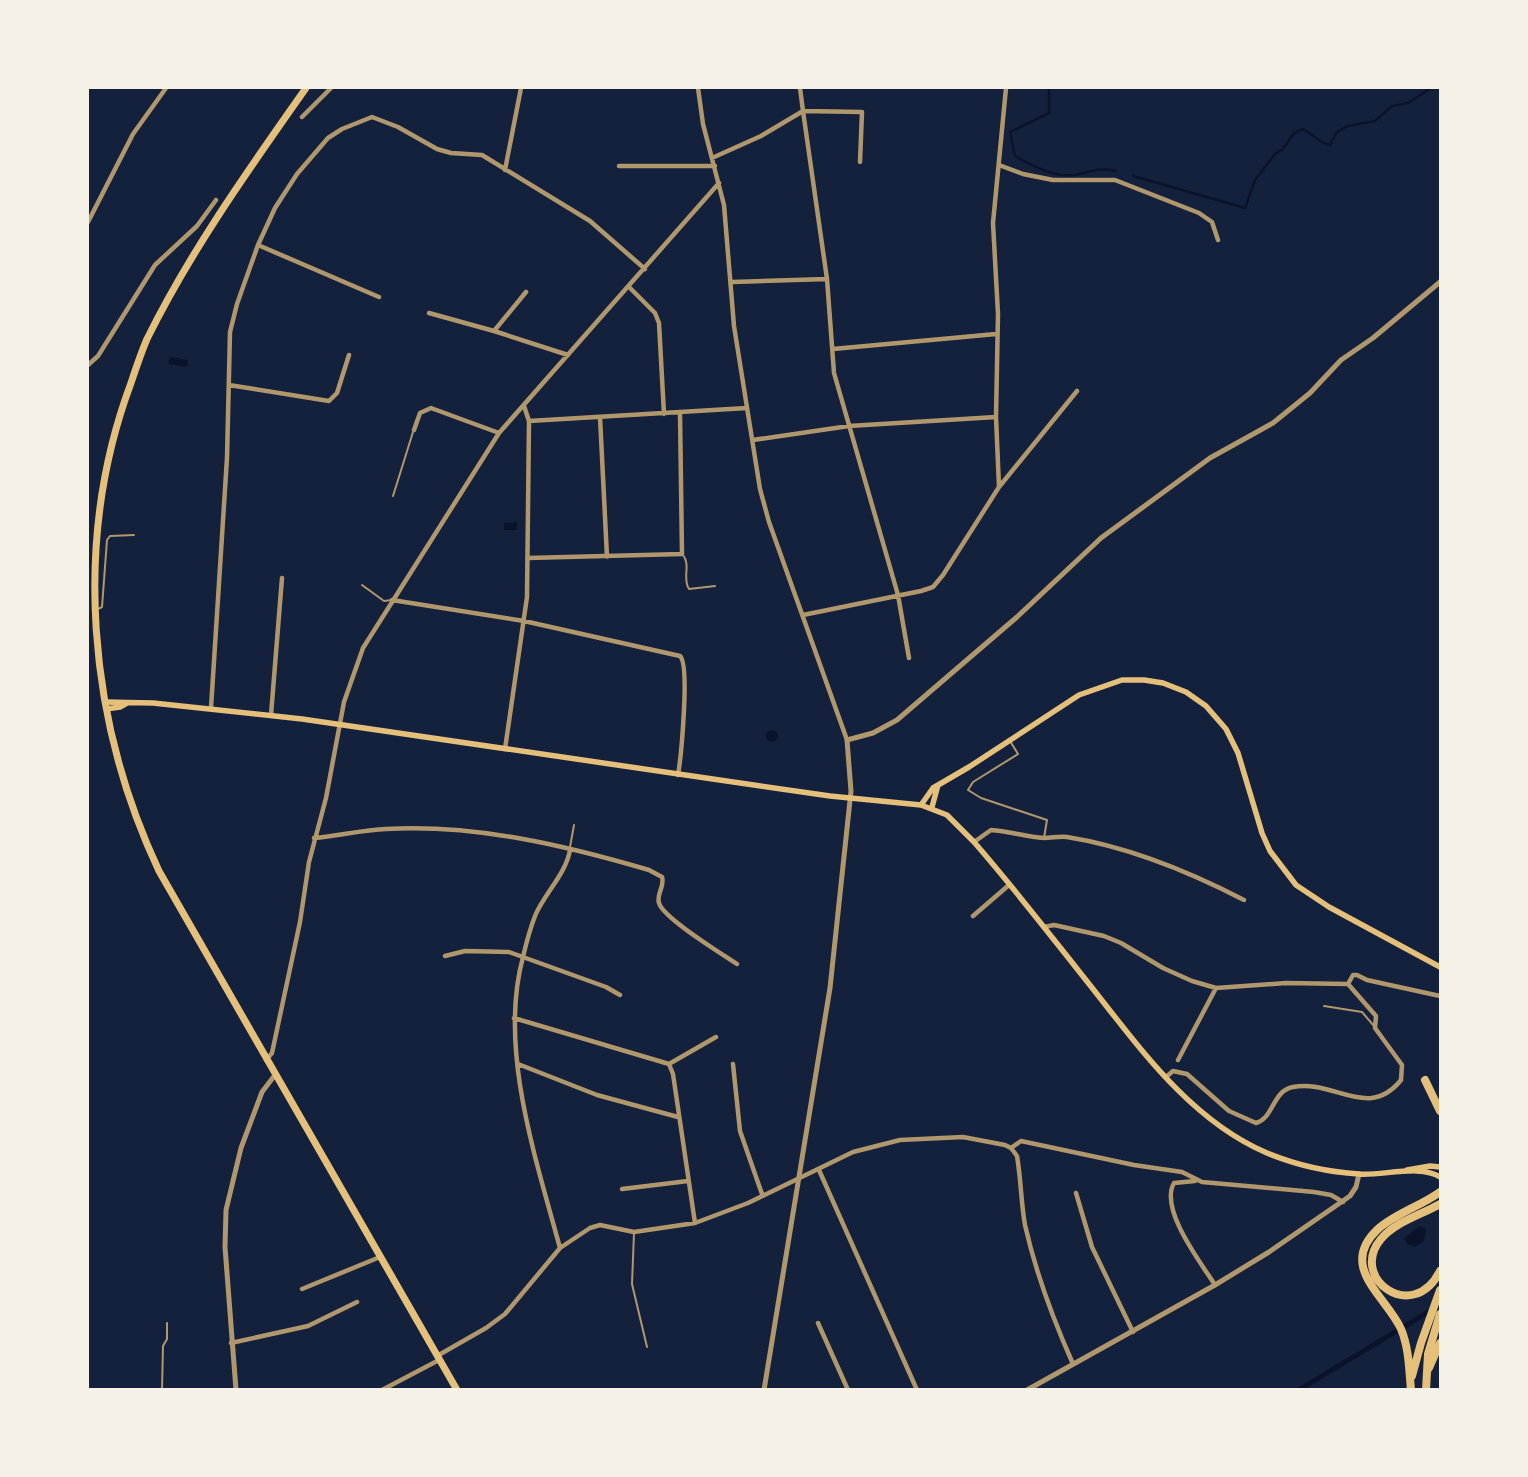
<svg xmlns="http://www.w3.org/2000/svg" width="1528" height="1477" viewBox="0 0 1528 1477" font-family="Rubik,sans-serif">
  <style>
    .water { fill: #0b132b }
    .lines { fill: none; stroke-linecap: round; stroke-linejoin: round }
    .stream { stroke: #0b132b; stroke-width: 2.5 }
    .service { stroke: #b1986c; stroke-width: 2 }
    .minor { stroke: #b1986c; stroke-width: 4.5 }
    .tertiary { stroke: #b1986c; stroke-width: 5 }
    .secondary { stroke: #e5c07b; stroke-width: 5.5 }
    .primary { stroke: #e5c07b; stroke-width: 7 }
    .motorway { stroke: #e5c07b; stroke-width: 8 }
  </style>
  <rect width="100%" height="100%" fill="#14213d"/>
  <path class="water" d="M 170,357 L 188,360 L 187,367 L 168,364 Z
    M 517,522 L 517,530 L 504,530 L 504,523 Z
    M766 736a6 6 0 1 1 12 0a6 6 0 1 1-12 0Z
    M 1420,1226 L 1426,1229 L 1424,1241 L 1415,1247 L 1407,1244 L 1404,1238 Z
    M 1440,1302 L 1440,1308 L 1305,1389 L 1294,1390 Z"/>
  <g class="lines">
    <path class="stream" d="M 1049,88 L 1049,113 L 1010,132 L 1015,156 C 1029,164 1046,173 1062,175 C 1081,178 1095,165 1116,171
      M 1133,176 L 1245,208 L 1255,180 L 1275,154 L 1283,149 L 1294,133 L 1303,129 C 1312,134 1320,143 1330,145 L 1337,132 L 1348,126 L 1375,121 L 1392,106 L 1408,103 L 1431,88"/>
    <path class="service" d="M 393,496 L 413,432
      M 683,555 C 691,565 682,579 689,589 L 715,586
      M 362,585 L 384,601 L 392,600
      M 98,609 L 102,607 L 107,540 L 110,536 L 134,535
      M 1010,741 L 1018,754 L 973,782 L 968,790 L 981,798 L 1047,820 L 1044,838
      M 570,847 L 574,825
      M 1324,1006 L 1362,1012 L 1374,1026
      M 634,1233 L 632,1284 L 647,1347
      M 162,1390 L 163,1346 L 167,1339 L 167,1323"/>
    <path class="minor" d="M 698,88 L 703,124 L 724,205 L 734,326 L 760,489 L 769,522 L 847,740
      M 302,117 L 331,88
      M 712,158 L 761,136 L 803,111 L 800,88
      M 860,162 L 862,112 L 803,111 L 827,279 L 834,373 L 898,595 L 909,658
      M 999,165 L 1023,174 L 1053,180 L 1115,180 L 1199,213 L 1212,222 L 1218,240
      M 619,166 L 715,166
      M 505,170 L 521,88
      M 88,222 L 133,134 L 166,88
      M 258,245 L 379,297
      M 732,282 L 827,279
      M 629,287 L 655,313 L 659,323 L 664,414
      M 429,313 L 494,331 L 568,355
      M 494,331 L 526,292
      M 833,349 L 996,334
      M 88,365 L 98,356 L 155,265 L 197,226 L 216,200
      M 229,385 L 329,401 L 337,393 L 349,355
      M 600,417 L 607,557
      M 529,421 L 747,408
      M 414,430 L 420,413 L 431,408 L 499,433
      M 753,440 L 849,426 L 996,417
      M 999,487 L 1077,391
      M 528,558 L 682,554 L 680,413
      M 392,600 L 524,621 L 680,656 C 690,665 681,757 678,775
      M 803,615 L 921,591 L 933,587 L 943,575 L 999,487 L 996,417 L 998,314 L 993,223 L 1006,88
      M 211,708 L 227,458 L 230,332 L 237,304 L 258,245 L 275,208 L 297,174 L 328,138 L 342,129 L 372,117 L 398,127 L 437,149 L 451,153 L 482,155 L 590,221 L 645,269
      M 271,715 L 282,578
      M 505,749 L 527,597 L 529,421 L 524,406
      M 314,838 C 338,836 362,830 386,829 C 475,824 564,845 649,870 L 662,877 C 665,887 656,894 659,903 C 663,918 722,954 737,964
      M 974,842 L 991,830 C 1009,831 1026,837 1044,838 C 1052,838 1059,836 1067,837 C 1130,847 1188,871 1244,900
      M 973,916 L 1009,885
      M 1044,927 L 1054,925 L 1104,936 L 1121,943 L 1163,968 L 1192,981 L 1216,988 L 1286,983 L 1348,984
      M 445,956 L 465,951 L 509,952 L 606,987 L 620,995
      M 1348,984 L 1353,975 L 1357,975 L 1367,980 L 1440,996
      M 514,1018 L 669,1064
      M 266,1060 L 272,1053 L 300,922 L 309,862 L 326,798 L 344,702 L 363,648 L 499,433 L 719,183
      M 1178,1060 L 1216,988
      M 518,1064 L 597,1095 L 678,1117
      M 669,1064 L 673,1074 L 695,1223
      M 669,1064 L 716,1037
      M 733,1064 L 740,1131 L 762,1194
      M 1166,1077 L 1173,1071 L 1187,1074 L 1229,1111 L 1256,1123 C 1274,1118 1272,1091 1293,1087 C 1334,1079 1368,1121 1401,1080 L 1402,1065 L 1375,1028 L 1376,1016 L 1348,984
      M 1011,1148 L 1021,1141 L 1134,1165 L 1182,1172 L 1202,1182 L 1314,1192 L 1331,1195 L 1343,1202
      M 819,1170 L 917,1390
      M 1195,1181 L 1174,1183 C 1159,1209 1201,1263 1215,1285
      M 622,1189 L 688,1181
      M 1076,1193 L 1092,1247 L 1133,1332
      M 560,1248 C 536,1159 498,1048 523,957 C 526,944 530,929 535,916 C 544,894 566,874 570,850
      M 302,1289 L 380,1257
      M 818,1323 L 848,1390
      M 231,1343 L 308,1326 L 357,1302
      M 437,1356 L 486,1328 L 505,1314 L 560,1248 L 590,1228 L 600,1225 L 634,1232 L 695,1223 L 748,1203 L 853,1152 L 900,1140 L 963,1137 L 1005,1145 L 1011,1148 L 1017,1156 C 1021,1179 1021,1203 1025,1225 C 1036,1274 1053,1319 1073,1364
      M 382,1390 L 439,1360"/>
    <path class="tertiary" d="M 236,1390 L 225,1247 L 226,1210 L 241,1148 L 262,1092 L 275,1075
      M 764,1390 L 830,988 L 851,791 L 847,740 L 873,733 L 897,720 L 1017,617 L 1101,538 L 1210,458 L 1273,423 L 1310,393 L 1341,360 L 1373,338 L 1440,282
      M 1027,1390 L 1215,1285 L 1269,1252 L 1350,1196 L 1356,1187 L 1359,1174"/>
    <path class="secondary" d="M 105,702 L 153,703 L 302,719 L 747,784 L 830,796 L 921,805 L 947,815 L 974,842 C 1015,889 1054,940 1093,989 C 1142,1051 1192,1121 1267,1153 C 1296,1165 1328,1172 1359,1174 C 1382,1176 1421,1164 1440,1177
      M 106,709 L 120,707 L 127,703
      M 921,805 L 933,788 L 969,767 L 1079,695 L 1122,680 L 1144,680 L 1163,683 L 1186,692 L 1206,706 L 1226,729 L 1238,753 L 1262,833 L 1270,851 L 1296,885 L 1329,907 L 1440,967
      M 932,807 L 938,785
      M 1407,1170 L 1430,1166 L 1440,1167"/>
    <path class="primary" d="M 306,88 C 249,169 191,250 147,339 C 141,353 136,368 131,383 C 72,541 88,720 159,871 L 457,1390"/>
    <path class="motorway" d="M 1425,1080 L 1440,1111
      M 1440,1204 C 1421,1215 1395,1222 1381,1239 C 1348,1278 1413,1325 1440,1271
      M 1429,1368 L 1440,1343
      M 1412,1376 L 1421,1343 L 1440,1290
      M 1411,1390 C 1409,1369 1409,1348 1401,1329 C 1387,1297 1337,1267 1378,1229 C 1396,1213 1421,1206 1440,1192
      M 1426,1390 L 1428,1354 L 1440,1314"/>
  </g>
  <rect width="1528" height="1477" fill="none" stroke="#f6f1e7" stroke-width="178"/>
</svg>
